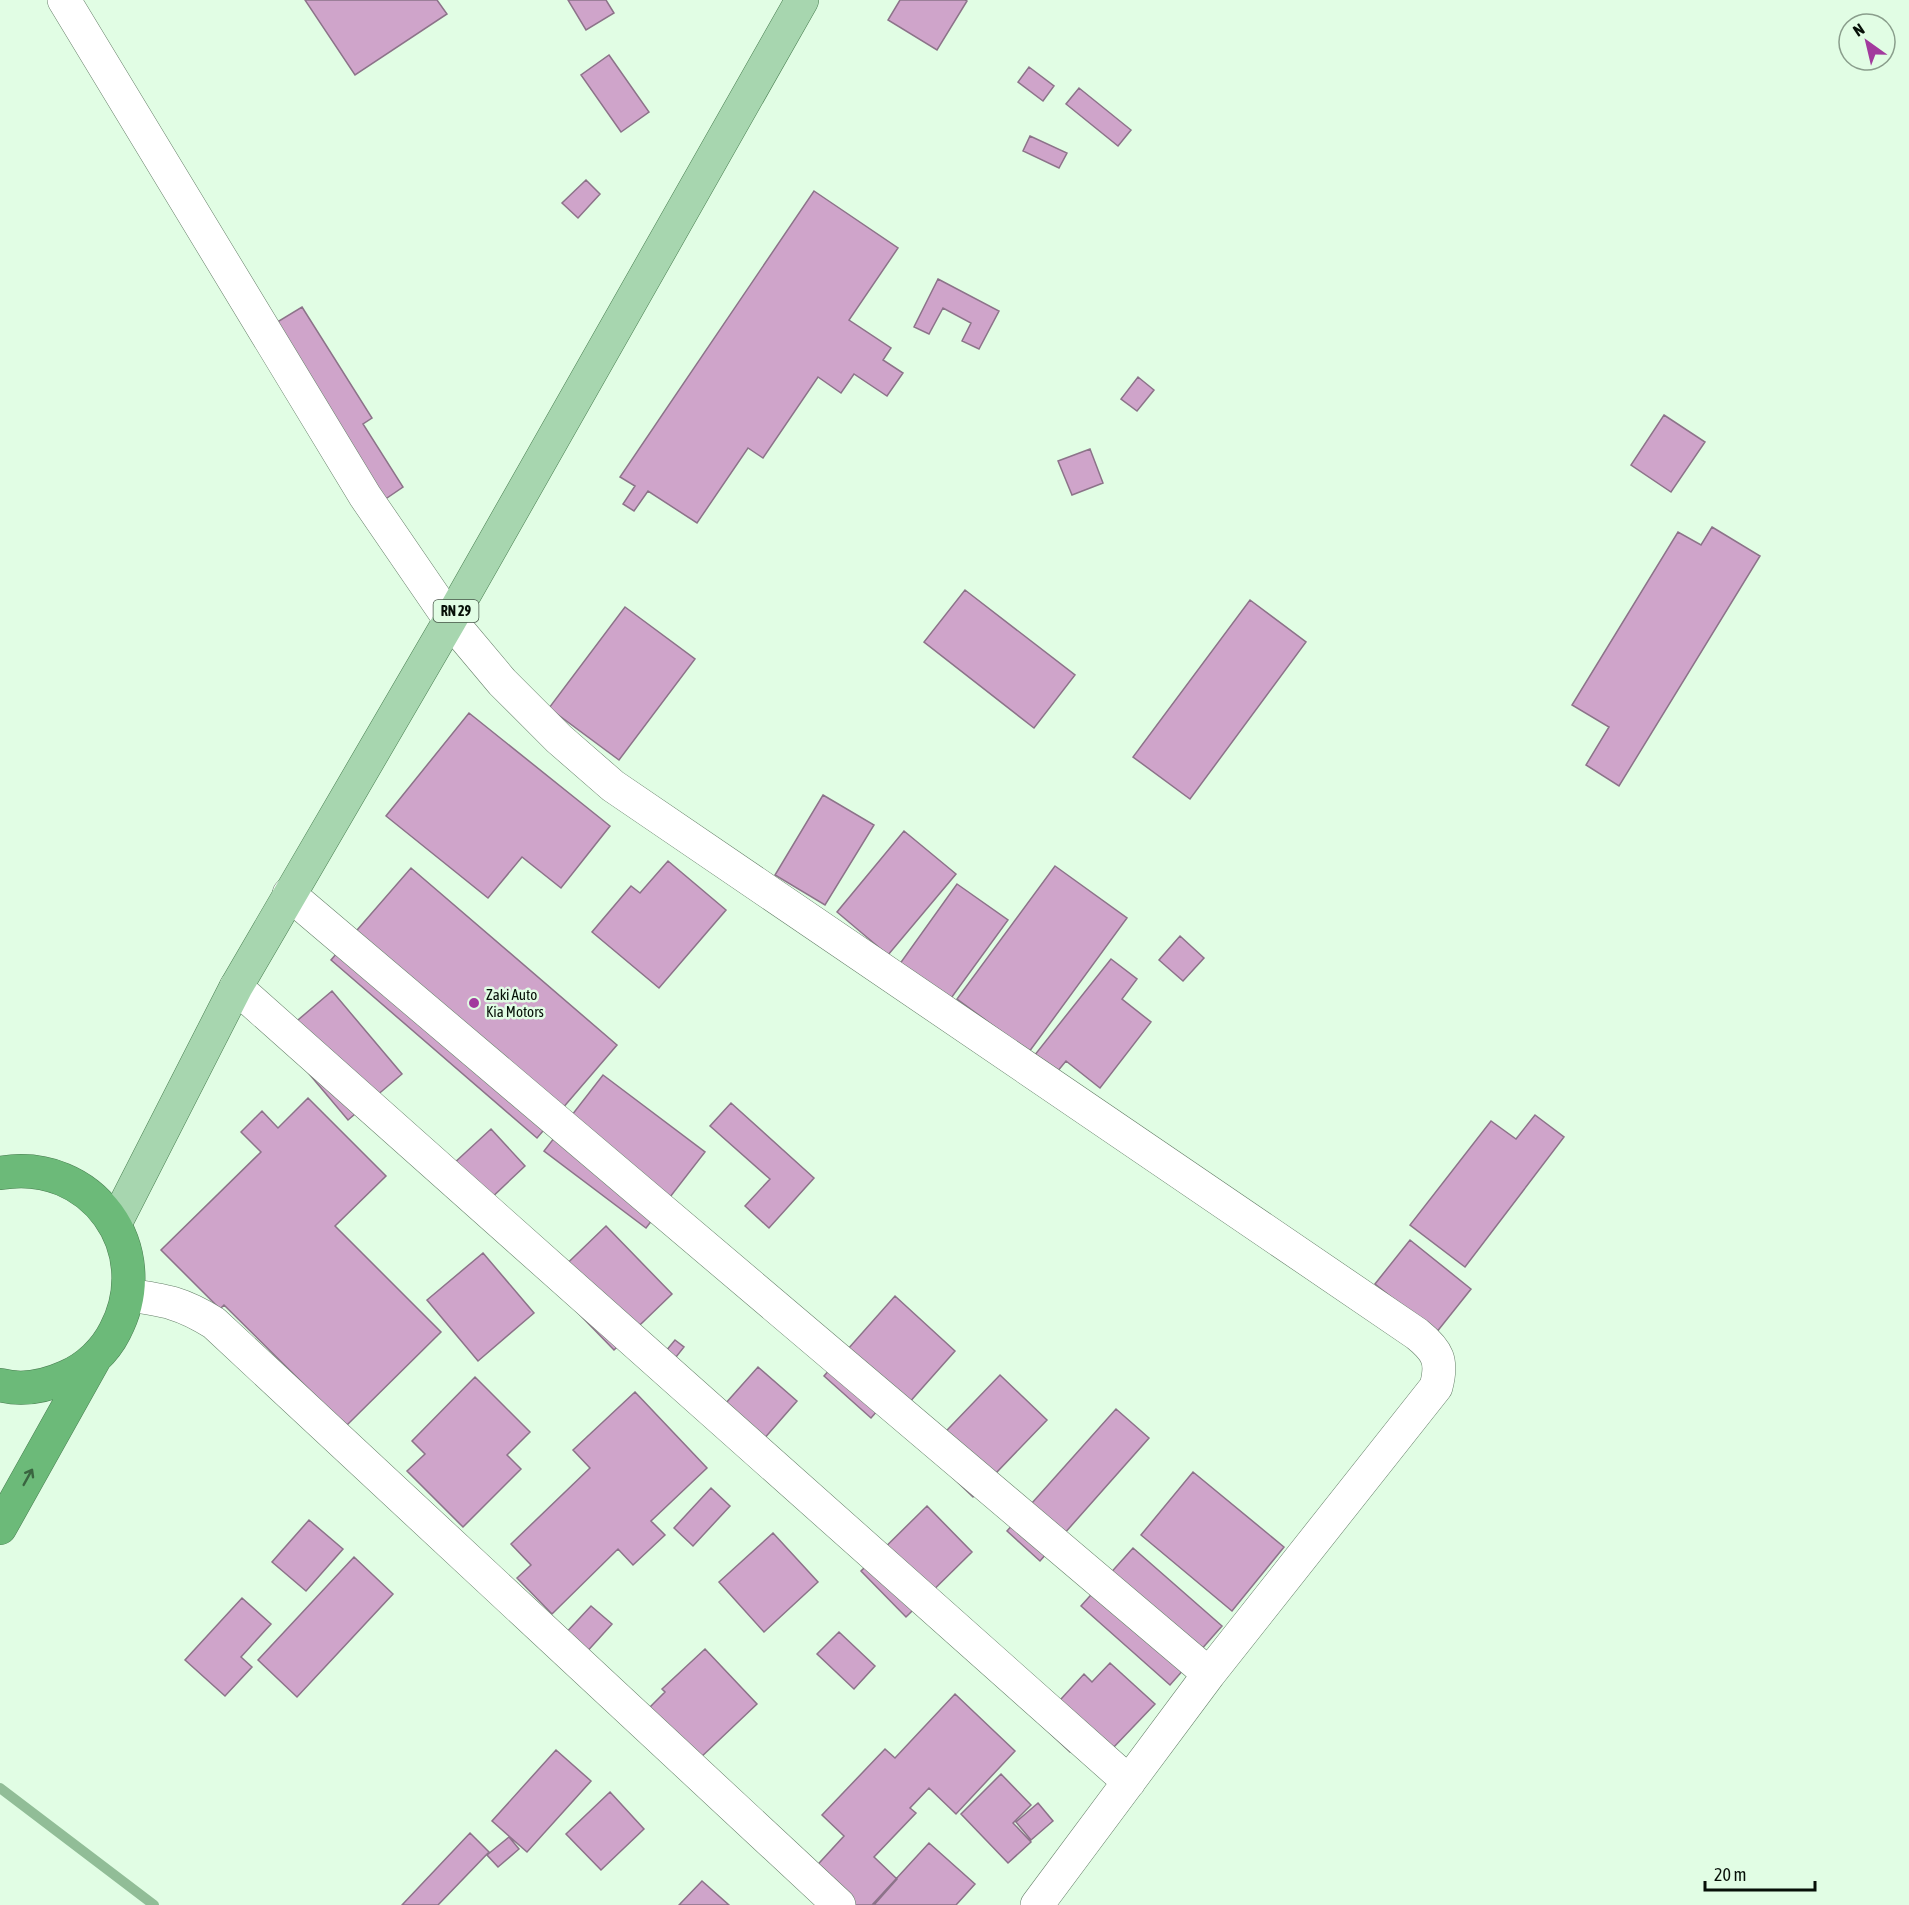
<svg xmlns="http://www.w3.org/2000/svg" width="1909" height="1905" viewBox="0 0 1909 1905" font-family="'Asap Condensed',sans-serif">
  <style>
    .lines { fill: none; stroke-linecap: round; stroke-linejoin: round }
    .stream { stroke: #91bd97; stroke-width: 10 }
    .building { fill: #cfa4ca; stroke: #8c7389; stroke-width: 1.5 }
    .street-casing { stroke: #67806a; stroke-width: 34 }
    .primary-casing { stroke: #497e51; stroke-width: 34 }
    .highway-casing { stroke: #497e51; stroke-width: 34 }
    .street { stroke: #fff; stroke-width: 33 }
    .primary { stroke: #a7d6af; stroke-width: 33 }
    .highway { stroke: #6cba79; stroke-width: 33 }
    .oneway { stroke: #3a6540 }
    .poi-dot { fill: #a23a9d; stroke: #e1fde4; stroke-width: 2 }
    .labels { text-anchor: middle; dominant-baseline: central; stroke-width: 5; stroke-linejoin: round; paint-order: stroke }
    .shield { fill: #e1fde4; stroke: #48574a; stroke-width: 1.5 }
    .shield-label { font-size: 14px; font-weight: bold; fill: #071008 }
    .poi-label { font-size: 15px; fill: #071008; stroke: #e1fde4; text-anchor: start }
  </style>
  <rect width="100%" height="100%" fill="#e1fde4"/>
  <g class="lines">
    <path class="stream" d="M 0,1788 L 154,1905"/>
  </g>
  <path class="building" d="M 305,0 L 437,0 L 447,14 L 355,75 Z
    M 568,0 L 606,0 L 614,13 L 586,30 Z
    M 900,0 L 965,0 L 967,1 L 937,50 L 888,20 Z
    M 609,55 L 649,112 L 621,132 L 581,75 Z
    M 1029,67 L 1054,86 L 1043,101 L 1018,82 Z
    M 1079,88 L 1131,130 L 1118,146 L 1066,104 Z
    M 1030,136 L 1067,153 L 1059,168 L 1023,151 Z
    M 586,180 L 600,194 L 578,218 L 562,203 Z
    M 814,191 L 898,248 L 849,320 L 891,348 L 883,360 L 903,373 L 887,396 L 854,374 L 841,393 L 818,377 L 763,458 L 748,448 L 697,523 L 648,491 L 634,511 L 623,504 L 635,486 L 620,477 Z
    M 938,279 L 999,311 L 979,349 L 962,341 L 971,323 L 943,308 L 929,334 L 914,327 Z
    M 302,307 L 372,418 L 363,424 L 403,487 L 384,500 L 274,324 Z
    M 1138,377 L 1154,390 L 1137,411 L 1121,399 Z
    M 1664,415 L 1705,442 L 1671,492 L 1631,465 Z
    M 1090,449 L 1103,483 L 1072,495 L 1058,461 Z
    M 1712,527 L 1760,556 L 1619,786 L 1586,765 L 1609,727 L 1572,705 L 1678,532 L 1701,545 Z
    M 965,590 L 1075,675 L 1034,728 L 924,642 Z
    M 1250,600 L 1306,642 L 1190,799 L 1133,757 Z
    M 625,607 L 695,659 L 619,760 L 549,708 Z
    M 469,713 L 610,826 L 561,888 L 522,857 L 488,898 L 386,816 Z
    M 823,795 L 874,825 L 825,905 L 775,875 Z
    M 904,831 L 956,874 L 888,955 L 837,912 Z
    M 668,861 L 726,910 L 659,988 L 592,932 L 631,886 L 640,893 Z
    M 1055,866 L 1127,918 L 1029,1052 L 957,999 Z
    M 411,868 L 617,1045 L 537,1138 L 331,960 Z
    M 957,884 L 1008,920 L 949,1001 L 899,965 Z
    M 1180,936 L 1204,958 L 1183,981 L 1159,960 Z
    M 1111,959 L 1137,979 L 1122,999 L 1151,1022 L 1100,1088 L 1066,1061 L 1052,1078 L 1030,1061 Z
    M 332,991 L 402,1074 L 348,1120 L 278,1037 Z
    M 603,1075 L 705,1152 L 646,1228 L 544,1151 Z
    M 308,1098 L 386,1176 L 335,1226 L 441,1332 L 346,1426 L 224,1305 L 220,1309 L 161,1250 L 261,1152 L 241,1132 L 262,1111 L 278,1128 Z
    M 731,1103 L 814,1178 L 769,1228 L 745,1206 L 770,1179 L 710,1126 Z
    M 1535,1115 L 1564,1137 L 1465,1267 L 1410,1225 L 1491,1121 L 1516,1139 Z
    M 491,1129 L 525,1166 L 488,1201 L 439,1177 Z
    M 606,1226 L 672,1294 L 614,1350 L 548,1282 Z
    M 1410,1240 L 1471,1289 L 1436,1333 L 1375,1284 Z
    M 483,1253 L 534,1313 L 478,1361 L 427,1300 Z
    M 895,1296 L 955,1351 L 900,1413 L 886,1401 L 871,1418 L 824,1376 Z
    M 675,1340 L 684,1347 L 665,1371 L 656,1363 Z
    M 758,1367 L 797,1401 L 749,1456 L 709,1422 Z
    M 1000,1375 L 1047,1420 L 973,1497 L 926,1452 Z
    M 475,1377 L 530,1432 L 507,1455 L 521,1469 L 463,1527 L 407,1471 L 425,1454 L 412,1441 Z
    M 635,1392 L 707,1468 L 651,1521 L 665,1535 L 633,1565 L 618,1549 L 552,1614 L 517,1578 L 531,1565 L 511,1544 L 590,1468 L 573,1450 Z
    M 1116,1409 L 1149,1438 L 1040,1561 L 1007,1531 Z
    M 1193,1472 L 1284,1547 L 1232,1611 L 1141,1535 Z
    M 711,1488 L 730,1506 L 693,1546 L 674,1528 Z
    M 927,1506 L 972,1552 L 906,1617 L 861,1571 Z
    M 309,1520 L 343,1549 L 306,1591 L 272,1562 Z
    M 773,1533 L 818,1582 L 764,1632 L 719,1582 Z
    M 1133,1548 L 1222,1626 L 1170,1685 L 1081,1606 Z
    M 354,1557 L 393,1594 L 297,1697 L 258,1660 Z
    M 242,1598 L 271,1624 L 241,1657 L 252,1667 L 225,1696 L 185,1660 Z
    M 591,1606 L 612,1624 L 584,1655 L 563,1636 Z
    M 839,1632 L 875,1666 L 854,1689 L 817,1654 Z
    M 705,1649 L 757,1704 L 698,1760 L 649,1708 L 665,1692 L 662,1689 Z
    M 1110,1663 L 1155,1704 L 1113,1748 L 1092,1728 L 1070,1752 L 1039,1723 L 1084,1674 L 1092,1682 Z
    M 955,1694 L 1015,1751 L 956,1814 L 929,1788 L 910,1808 L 916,1813 L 874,1857 L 897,1879 L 874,1905 L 844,1905 L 810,1873 L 844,1836 L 822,1815 L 885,1749 L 895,1758 Z
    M 556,1750 L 591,1781 L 527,1852 L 492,1821 Z
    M 1001,1774 L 1031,1805 L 1013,1823 L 1031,1842 L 1008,1863 L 961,1814 Z
    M 610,1792 L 644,1829 L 601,1870 L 566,1834 Z
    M 1038,1803 L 1053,1821 L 1031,1840 L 1016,1822 Z
    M 470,1833 L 489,1852 L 438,1905 L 402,1905 Z
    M 509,1837 L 519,1849 L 498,1867 L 487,1855 Z
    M 929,1843 L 975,1884 L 956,1905 L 872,1905 Z
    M 702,1881 L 729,1905 L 679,1905 Z"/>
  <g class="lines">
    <g class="street-casing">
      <path id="street" d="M 64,0 L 365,496 L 450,620 L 502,682 L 559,739 L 613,786 L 1417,1334 C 1438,1351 1443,1361 1436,1387 L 1209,1674 L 1037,1905
        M 289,894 L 1209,1674
        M 236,987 L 1129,1782
        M 128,1295 C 165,1300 182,1303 214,1323 L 839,1905"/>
    </g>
    <g class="primary-casing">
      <path id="primary" d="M 115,1224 L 236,987 L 450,620 L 802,0"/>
    </g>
    <g class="highway-casing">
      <path id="highway" d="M 0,1173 C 92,1157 158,1249 115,1331 C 105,1351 87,1368 66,1377 C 46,1386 22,1391 0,1385
        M 0,1528 L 94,1360"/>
    </g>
    <use href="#street" class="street"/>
    <use href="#primary" class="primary"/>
    <use href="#highway" class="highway"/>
  </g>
  <defs><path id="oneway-shaft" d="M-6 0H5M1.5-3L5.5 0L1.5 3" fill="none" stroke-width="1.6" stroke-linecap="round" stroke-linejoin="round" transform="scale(1.5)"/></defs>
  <use class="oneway" href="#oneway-shaft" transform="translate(28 1477) rotate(-61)"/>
  <circle class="poi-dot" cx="474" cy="1003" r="6"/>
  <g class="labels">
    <rect class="shield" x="433.5" y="600" width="45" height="22" rx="4.5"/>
    <g class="shield-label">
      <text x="456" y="611">RN 29</text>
    </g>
    <g class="poi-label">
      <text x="486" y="994">Zaki Auto<tspan x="486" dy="17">Kia Motors</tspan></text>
    </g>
  </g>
  <g transform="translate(1867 42) rotate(326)"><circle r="28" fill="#e1fde4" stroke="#8a9e8c" stroke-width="1.5"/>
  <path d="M0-4.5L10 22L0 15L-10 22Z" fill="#a23a9d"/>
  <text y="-9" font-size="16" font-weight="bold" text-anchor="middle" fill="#071008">N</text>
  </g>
  <path d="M1705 1881v9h110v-9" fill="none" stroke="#071008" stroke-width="3"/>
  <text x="1714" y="1881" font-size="18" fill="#071008" stroke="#e1fde4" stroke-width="4.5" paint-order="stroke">20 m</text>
</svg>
